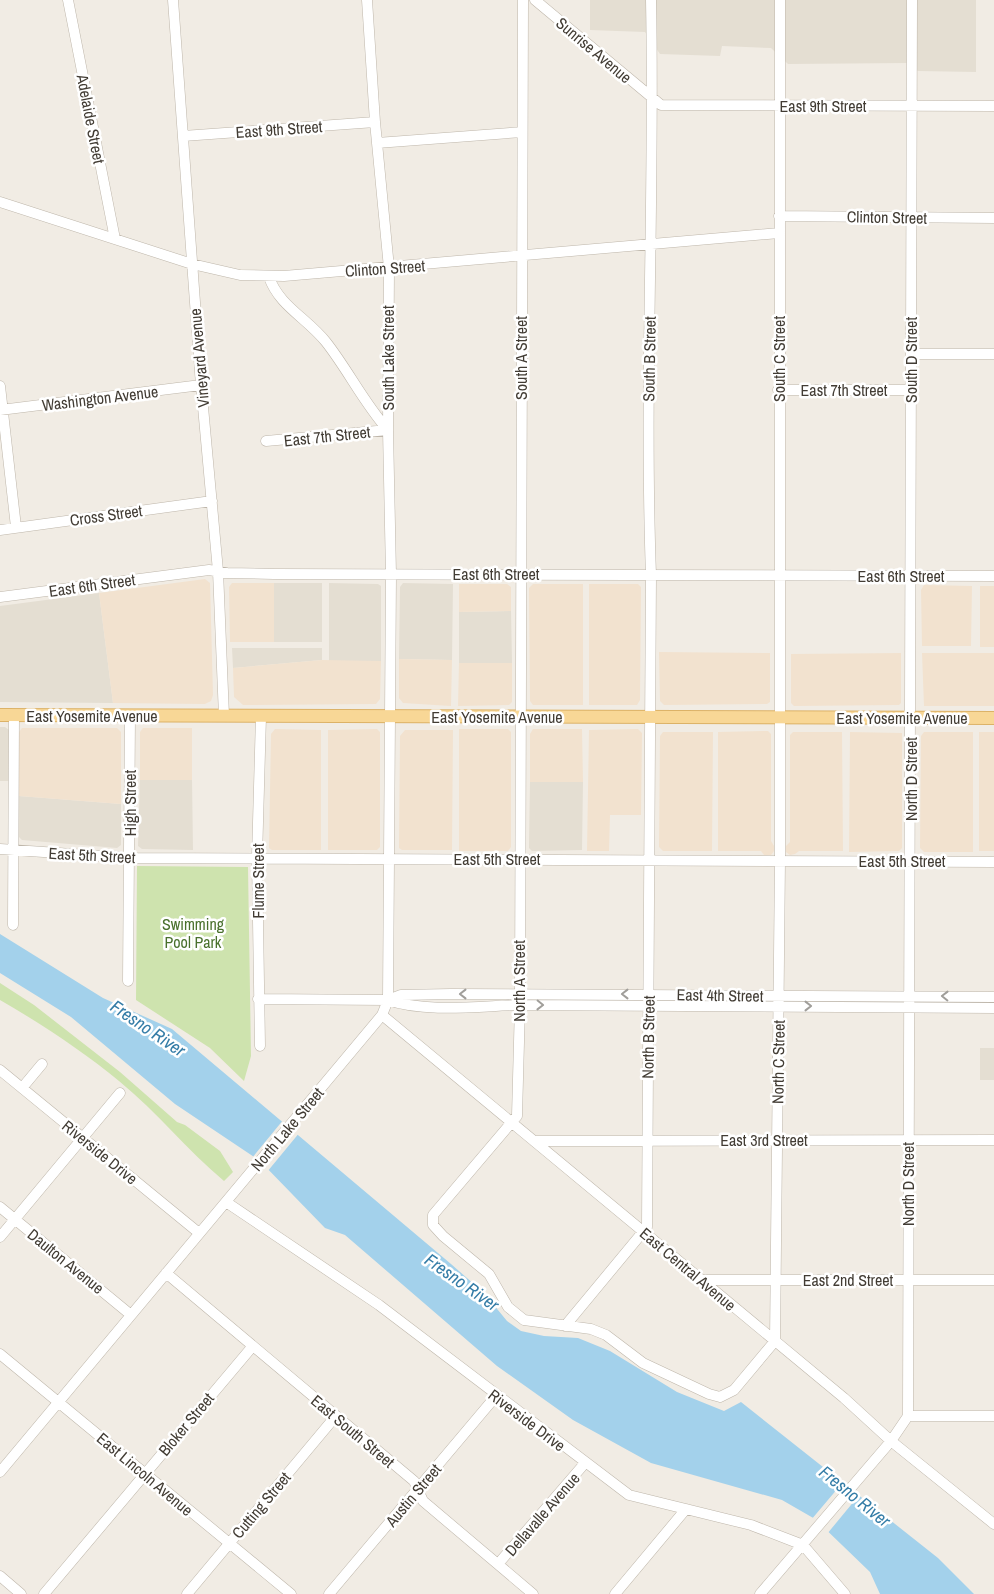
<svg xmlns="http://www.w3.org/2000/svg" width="994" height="1594" viewBox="0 0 994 1594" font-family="'Archivo Narrow',sans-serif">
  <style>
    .residential { fill: #e4ded2 }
    .commercial { fill: #f2e2cf }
    .green { fill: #cee3ae }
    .water { fill: #a3d1eb }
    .pier { fill: #f1ece4 }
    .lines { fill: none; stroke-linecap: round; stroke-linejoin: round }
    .minor-casing { stroke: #beb6aa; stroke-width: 11 }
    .major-casing { stroke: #dcb267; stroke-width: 14 }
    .minor { stroke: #fff; stroke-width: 10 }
    .major { stroke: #f8d796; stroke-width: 12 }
    .oneway { stroke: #a09e9a }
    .labels { text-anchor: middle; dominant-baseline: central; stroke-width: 5; stroke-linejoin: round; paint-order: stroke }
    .street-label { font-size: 16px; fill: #423c34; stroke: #fff }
    .park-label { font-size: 16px; fill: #49702c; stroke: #fff }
    .water-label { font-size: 18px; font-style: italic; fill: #357da7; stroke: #fff }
  </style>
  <rect width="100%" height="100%" fill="#f1ece4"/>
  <path class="residential" d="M 590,0 L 976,0 L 976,72 L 918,71 L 908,63 L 788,64 L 771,48 L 722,46 L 720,56 L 660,54 L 645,32 L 590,30 Z
    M 274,583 L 322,583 L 322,642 L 274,642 Z
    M 329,583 L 378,584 L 381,586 L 381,661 L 329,661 Z
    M 403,583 L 453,584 L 452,660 L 399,659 L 400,587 Z
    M 99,593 L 113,703 L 0,702 L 0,606 Z
    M 511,611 L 512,663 L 459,663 L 459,612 Z
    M 232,648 L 322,648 L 322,660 L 233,668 Z
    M 0,727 L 5,727 L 9,730 L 9,781 L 0,781 Z
    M 140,780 L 192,780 L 193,850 L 142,849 L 138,846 Z
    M 530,782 L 583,782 L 582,850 L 532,851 L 529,848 Z
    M 19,796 L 121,804 L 121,845 L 117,848 L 22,840 L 19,837 Z
    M 980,1048 L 994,1048 L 994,1080 L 980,1080 Z"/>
  <path class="commercial" d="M 205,579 L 210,583 L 213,695 L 211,701 L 205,704 L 113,703 L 99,593 Z
    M 232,583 L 274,583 L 274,642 L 230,642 L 229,587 Z
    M 459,584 L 507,584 L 511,587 L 511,611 L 459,612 Z
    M 533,584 L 583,584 L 583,705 L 533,705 L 530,701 L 529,588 Z
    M 589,584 L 638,584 L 641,587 L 640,700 L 637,705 L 589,705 Z
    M 924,585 L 972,586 L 971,646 L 922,646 L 921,590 Z
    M 980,586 L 994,586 L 994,647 L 980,647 Z
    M 659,652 L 770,653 L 770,702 L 767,704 L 664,705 L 660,701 Z
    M 901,653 L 901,703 L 899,705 L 794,706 L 791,703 L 791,654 Z
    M 922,653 L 994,653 L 994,706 L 924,706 Z
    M 399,659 L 452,660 L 451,706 L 403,703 L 399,698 Z
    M 322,660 L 381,661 L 380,699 L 376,704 L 243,705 L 234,697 L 233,668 Z
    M 459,663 L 512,663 L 512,702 L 509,705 L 458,706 Z
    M 22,728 L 117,728 L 121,732 L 121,804 L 19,796 L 19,732 Z
    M 143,728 L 192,728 L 192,780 L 140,780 L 140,732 Z
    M 275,729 L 321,730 L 321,850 L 272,850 L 269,848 L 271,734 Z
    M 377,729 L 380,732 L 380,847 L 377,850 L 328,850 L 328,730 Z
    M 459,729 L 508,729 L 511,732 L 511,847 L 508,851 L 459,851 Z
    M 533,729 L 582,729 L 583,782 L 530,782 L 530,734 Z
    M 638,729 L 642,733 L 641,815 L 610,815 L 609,851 L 587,851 L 589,730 Z
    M 405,730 L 453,730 L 452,850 L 402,850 L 399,848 L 400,736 Z
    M 768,731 L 771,734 L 771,841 L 774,846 L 774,851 L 771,855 L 764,855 L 761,851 L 718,851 L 718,732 Z
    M 663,732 L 713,732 L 712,851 L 663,851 L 659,847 L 660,736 Z
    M 793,732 L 842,732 L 843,851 L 799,851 L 795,854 L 790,855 L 786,852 L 786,846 L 790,842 L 790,735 Z
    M 850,732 L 902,733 L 902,848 L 899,851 L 849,852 Z
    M 924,732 L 973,732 L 973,852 L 924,852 L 920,848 L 921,736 Z
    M 979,732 L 994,732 L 994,851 L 979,851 Z"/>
  <path class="green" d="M 137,866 L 248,867 L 251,1056 L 244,1081 L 210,1048 L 136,1000 Z
    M 0,983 L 34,1005 L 120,1072 L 177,1122 L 185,1125 L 220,1151 L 233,1172 L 224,1181 C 187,1150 157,1112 119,1081 C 84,1052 40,1023 0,1000 Z"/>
  <path class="water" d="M 0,934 L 103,998 L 172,1029 L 451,1264 L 484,1293 L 507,1321 L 521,1331 L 544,1336 L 578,1338 L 610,1351 L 677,1392 L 724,1411 L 741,1402 L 938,1558 L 974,1594 L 880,1594 L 870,1572 L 815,1519 L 782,1500 L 651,1463 L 573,1420 L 497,1366 L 345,1235 L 325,1228 L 260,1161 L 175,1104 L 71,1017 L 0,973 Z"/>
  <path class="pier" d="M 284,1119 L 300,1132 L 267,1172 L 252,1158 Z
    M 844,1481 L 860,1494 L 827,1534 L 811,1520 Z"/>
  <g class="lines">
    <g class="minor-casing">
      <path id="minor" d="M 68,0 L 115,239
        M 173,0 L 201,385 L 218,571 L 224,716
        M 523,0 L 520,1005 L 517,1116 L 433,1215 L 433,1225 L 443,1236 L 489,1274 L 508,1307 L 524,1320 L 591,1329 L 606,1335 L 643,1363 L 709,1394 L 720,1397 L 734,1390 L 775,1341 L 780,860 L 780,0
        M 535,0 L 661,105 L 994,106
        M 183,136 L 375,122
        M 377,143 L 522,132
        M 0,202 L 192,264 L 240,275 L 284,276 L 779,233
        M 779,216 L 994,218
        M 269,277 C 279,306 307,318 326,342 C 348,370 364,403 388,430
        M 911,354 L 994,354
        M 0,386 L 16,527
        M 778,390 L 910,390
        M 0,410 L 201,385
        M 266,441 L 388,430
        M 0,530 L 212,501
        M 0,597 L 209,570 L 227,573 L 274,574 L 994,576
        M 0,849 L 130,858 L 994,862
        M 13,925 L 14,715
        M 128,981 L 130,716
        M 258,999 L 388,1000 C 425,1013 480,1006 520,1005 L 994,1008
        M 388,1000 L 401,995 L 451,994 L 994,997
        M 382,1015 L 844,1398 L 891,1441 L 994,1524
        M 260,1046 L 257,858 L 261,716
        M 0,1070 L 199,1233
        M 22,1088 L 42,1064
        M 534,1141 L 994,1140
        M 226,1202 L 379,1305 L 629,1495 L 751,1525 L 803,1545 L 845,1594
        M 0,1207 L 131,1315
        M 0,1237 L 120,1093
        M 166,1273 L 414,1481 L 423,1501 L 533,1594
        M 702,1280 L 994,1280
        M 565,1326 L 647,1227 L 651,575 C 644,383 655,192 651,0
        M 0,1354 L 291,1594
        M 908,1416 L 994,1416
        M 0,1472 L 382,1015 L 388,1000 L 391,574 L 388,430 L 389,268 L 375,122 L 367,0
        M 498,1564 L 585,1463
        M 0,1576 L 21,1594
        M 44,1594 L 252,1347
        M 187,1594 L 335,1417
        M 329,1594 L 496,1396
        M 615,1594 L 686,1509
        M 760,1594 L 891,1441 L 908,1416 L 912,0"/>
    </g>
    <g class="major-casing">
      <path id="major" d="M 0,715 L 994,718"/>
    </g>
    <use href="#minor" class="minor"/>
    <use href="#major" class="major"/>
  </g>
  <defs><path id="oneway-chevron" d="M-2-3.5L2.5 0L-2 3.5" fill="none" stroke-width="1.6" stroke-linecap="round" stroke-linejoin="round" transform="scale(1.25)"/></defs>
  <g class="oneway">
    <use href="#oneway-chevron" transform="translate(463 994) rotate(180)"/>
    <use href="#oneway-chevron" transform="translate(625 994) rotate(-180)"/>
    <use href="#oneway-chevron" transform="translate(945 996) rotate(-179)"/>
    <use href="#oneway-chevron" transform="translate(540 1005) rotate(1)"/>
    <use href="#oneway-chevron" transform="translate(808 1006)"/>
  </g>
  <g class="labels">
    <g class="street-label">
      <text transform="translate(594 50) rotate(40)">Sunrise Avenue</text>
      <text x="823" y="106">East 9th Street</text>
      <text transform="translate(91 119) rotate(79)">Adelaide Street</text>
      <text transform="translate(279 129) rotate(-4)">East 9th Street</text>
      <text transform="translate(887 217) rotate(1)">Clinton Street</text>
      <text transform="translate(385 268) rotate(-4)">Clinton Street</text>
      <text transform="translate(199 358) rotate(-95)">Vineyard Avenue</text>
      <text transform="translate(388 358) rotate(-90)">South Lake Street</text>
      <text transform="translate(521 358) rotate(-90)">South A Street</text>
      <text transform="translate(649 359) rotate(-89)">South B Street</text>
      <text transform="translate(779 359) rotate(-90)">South C Street</text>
      <text transform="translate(911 360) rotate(-90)">South D Street</text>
      <text x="844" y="390">East 7th Street</text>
      <text transform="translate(100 398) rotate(-7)">Washington Avenue</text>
      <text transform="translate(327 436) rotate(-6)">East 7th Street</text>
      <text transform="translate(106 515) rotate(-8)">Cross Street</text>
      <text x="496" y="574">East 6th Street</text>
      <text x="901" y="576">East 6th Street</text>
      <text transform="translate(92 585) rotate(-8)">East 6th Street</text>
      <text x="92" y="716">East Yosemite Avenue</text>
      <text x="497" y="717">East Yosemite Avenue</text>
      <text x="902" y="718">East Yosemite Avenue</text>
      <text transform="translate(911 779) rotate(-90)">North D Street</text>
      <text transform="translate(130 803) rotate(-90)">High Street</text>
      <text transform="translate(92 855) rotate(3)">East 5th Street</text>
      <text x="497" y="859">East 5th Street</text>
      <text x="902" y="861">East 5th Street</text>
      <text transform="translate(258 881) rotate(-90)">Flume Street</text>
      <text transform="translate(519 981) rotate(-90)">North A Street</text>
      <text transform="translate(720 995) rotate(1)">East 4th Street</text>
      <text transform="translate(648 1037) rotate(-89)">North B Street</text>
      <text transform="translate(778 1062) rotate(-89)">North C Street</text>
      <text transform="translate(287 1129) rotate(-50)">North Lake Street</text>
      <text x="764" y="1140">East 3rd Street</text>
      <text transform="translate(100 1152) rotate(39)">Riverside Drive</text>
      <text transform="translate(908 1184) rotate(-90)">North D Street</text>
      <text transform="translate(66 1261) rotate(39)">Daulton Avenue</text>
      <text transform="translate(688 1269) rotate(40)">East Central Avenue</text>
      <text x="848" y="1280">East 2nd Street</text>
      <text transform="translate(527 1420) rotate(37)">Riverside Drive</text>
      <text transform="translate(186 1424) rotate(-50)">Bloker Street</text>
      <text transform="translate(353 1431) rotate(40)">East South Street</text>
      <text transform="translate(145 1474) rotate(40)">East Lincoln Avenue</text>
      <text transform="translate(413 1495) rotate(-50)">Austin Street</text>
      <text transform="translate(261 1505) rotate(-50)">Cutting Street</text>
      <text transform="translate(542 1514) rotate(-49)">Dellavalle Avenue</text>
    </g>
    <g class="park-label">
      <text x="193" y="924">Swimming<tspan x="193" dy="18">Pool Park</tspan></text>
    </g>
    <g class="water-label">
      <text transform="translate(148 1028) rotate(34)">Fresno River</text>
      <text transform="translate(462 1282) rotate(35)">Fresno River</text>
      <text transform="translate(855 1496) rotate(39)">Fresno River</text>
    </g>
  </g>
</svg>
